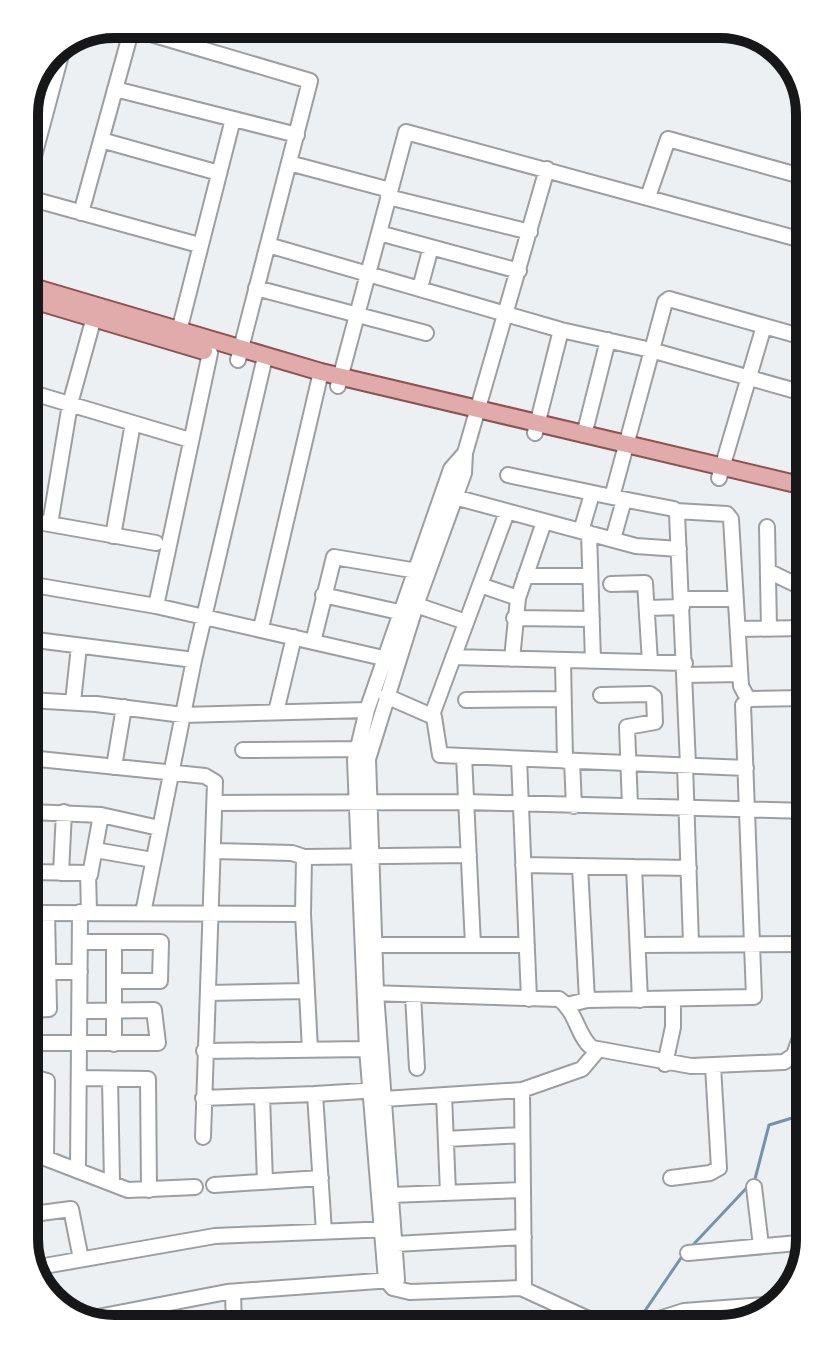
<svg xmlns="http://www.w3.org/2000/svg" width="834" height="1353" viewBox="0 0 834 1353" font-family="Cabin,sans-serif">
  <style>
    .lines { fill: none; stroke-linecap: round; stroke-linejoin: round }
    .stream { stroke: #7494ae; stroke-width: 3 }
    .minor-casing { stroke: #9c9fa2; stroke-width: 18 }
    .major-casing { stroke: #8c5352; stroke-width: 20 }
    .minor { stroke: #fff; stroke-width: 14 }
    .major { stroke: #e0abaa; stroke-width: 16 }
    .rail-casing { stroke: #6c6e70; stroke-width: 6 }
    .rail { stroke: #fff; stroke-width: 3; stroke-dasharray: 9; stroke-linecap: butt }
    .rim { fill: none; stroke: #161718; stroke-width: 10 }
  </style>
  <rect width="100%" height="100%" fill="#edf0f3"/>
  <g class="lines">
    <path class="stream" d="M 691,1247 L 755,1179 L 769,1125 L 802,1115
      M 638,1321 L 683,1255"/>
    <g class="minor-casing">
      <path id="minor" d="M 117,24 L 310,81 L 238,360
        M 115,89 L 297,135
        M 101,140 L 219,173
        M 289,163 L 390,190
        M 25,190 L 64,44
        M 25,197 L 199,245
        M 388,197 L 530,232
        M 648,197 L 668,139 L 801,176
        M 81,213 L 132,28
        M 379,233 L 519,271
        M 268,245 L 561,330 L 651,350 L 803,393
        M 256,288 L 426,333
        M 420,288 L 431,247
        M 177,339 L 233,119
        M 338,386 L 406,132 L 802,240
        M 26,391 L 190,440
        M 535,433 L 561,330
        M 584,435 L 608,340
        M 465,453 L 451,469 L 367,710 L 355,760 L 367,1049 L 386,1280 L 393,1288 L 410,1292 L 521,1288 L 595,1322
        M 508,475 L 612,497 L 665,302 L 669,299 L 803,337
        M 719,478 L 764,326
        M 447,495 L 636,546 L 679,549
        M 612,497 L 674,509 L 677,514 L 688,765
        M 676,511 L 727,514 L 731,519 L 741,686 L 748,699
        M 27,520 L 156,543
        M 50,524 L 70,404 L 96,310
        M 767,527 L 769,628
        M 581,531 L 592,494
        M 589,533 L 593,661
        M 113,536 L 133,423
        M 613,539 L 624,500
        M 768,571 L 805,589
        M 525,576 L 590,576
        M 28,584 L 156,606 L 392,660
        M 611,584 L 645,583 L 650,662
        M 480,585 L 518,598
        M 323,595 L 408,614
        M 681,599 L 736,599
        M 416,605 L 466,622
        M 156,606 L 210,353
        M 647,608 L 682,607
        M 514,618 L 592,619
        M 261,628 L 321,372
        M 738,629 L 805,628
        M 28,639 L 194,660
        M 313,642 L 334,557 L 423,572
        M 453,657 L 685,663
        M 512,659 L 518,598 L 544,522
        M 563,661 L 565,761
        M 685,675 L 740,674
        M 601,695 L 650,694 L 654,697 L 655,722 L 627,727 L 630,806
        M 386,696 L 434,717 L 440,755 L 746,768
        M 29,700 L 96,704 L 183,715 L 367,710
        M 466,700 L 563,699
        M 73,702 L 79,646
        M 276,712 L 294,637
        M 432,715 L 507,512
        M 243,750 L 365,749
        M 464,756 L 473,945
        M 29,758 L 205,776 L 215,782 L 203,1137
        M 519,759 L 529,999
        M 572,761 L 574,806
        M 685,765 L 691,944
        M 114,767 L 124,707
        M 215,803 L 466,802 L 807,811
        M 30,812 L 101,815 L 159,828
        M 95,850 L 153,860
        M 213,851 L 292,853 L 304,857
        M 523,865 L 689,868
        M 580,866 L 587,1000
        M 634,867 L 640,1000
        M 30,872 L 88,873 L 89,912
        M 61,873 L 64,812
        M 90,875 L 101,815
        M 31,913 L 303,914
        M 143,913 L 194,660 L 265,357
        M 80,942 L 161,942 L 160,981 L 114,981 L 114,1044
        M 374,945 L 527,945
        M 638,945 L 808,944
        M 31,972 L 80,972
        M 114,981 L 114,942
        M 208,993 L 307,991
        M 370,993 L 559,999 C 577,1012 577,1036 592,1048 L 691,1066 L 784,1062 L 794,1055 L 808,1015
        M 413,995 L 417,1068
        M 567,1005 L 587,1000 L 754,997 L 743,705 L 748,699 L 806,698
        M 31,1010 L 49,1009 L 47,913
        M 32,1043 L 158,1043 L 154,1010 L 80,1011
        M 310,1050 L 303,914 L 304,857 L 469,855
        M 204,1051 L 367,1049
        M 665,1064 L 673,1027 L 673,999
        M 32,1077 L 47,1081 L 46,1157
        M 80,1078 L 148,1079 L 149,1190
        M 110,1079 L 112,1182
        M 315,1094 L 379,1090
        M 444,1095 L 448,1193
        M 262,1096 L 265,1182
        M 203,1098 L 315,1094 L 324,1232
        M 384,1099 L 522,1090
        M 809,1119 L 803,1130 L 810,1191
        M 446,1139 L 522,1135
        M 32,1153 L 128,1190 L 195,1187
        M 78,1169 L 80,912
        M 671,1178 L 710,1173 L 719,1168 L 713,1066
        M 214,1185 L 321,1178
        M 754,1187 L 761,1246
        M 391,1195 L 523,1190
        M 33,1214 L 71,1209 L 81,1259
        M 395,1244 L 524,1237
        M 688,1253 L 809,1242
        M 33,1268 L 215,1236 L 390,1229
        M 393,1288 L 397,1280 L 376,993 L 368,759 L 416,605 L 464,473 L 465,453 L 547,169
        M 524,1288 L 522,1090 L 582,1069 L 598,1050
        M 233,1292 L 234,1327
        M 82,1320 L 227,1292 L 392,1280
        M 653,1321 L 684,1311 L 777,1304"/>
    </g>
    <g class="major-casing">
      <path id="major" d="M 26,285 L 321,372 L 804,486
        M 26,298 L 204,351"/>
    </g>
    <use href="#minor" class="minor"/>
    <use href="#major" class="major"/>
    <g class="rail-casing">
      <path id="rail" d="M 750,32 L 772,41"/>
    </g>
    <use href="#rail" class="rail"/>
  </g>
  <path d="M0 0H834V1353H0ZM114 38H720A76 76 0 0 1 796 114V1239A76 76 0 0 1 720 1315H114A76 76 0 0 1 38 1239V114A76 76 0 0 1 114 38Z" fill="#fff" fill-rule="evenodd"/>
  <path class="rim" d="M114 38H720A76 76 0 0 1 796 114V1239A76 76 0 0 1 720 1315H114A76 76 0 0 1 38 1239V114A76 76 0 0 1 114 38Z"/>
</svg>
